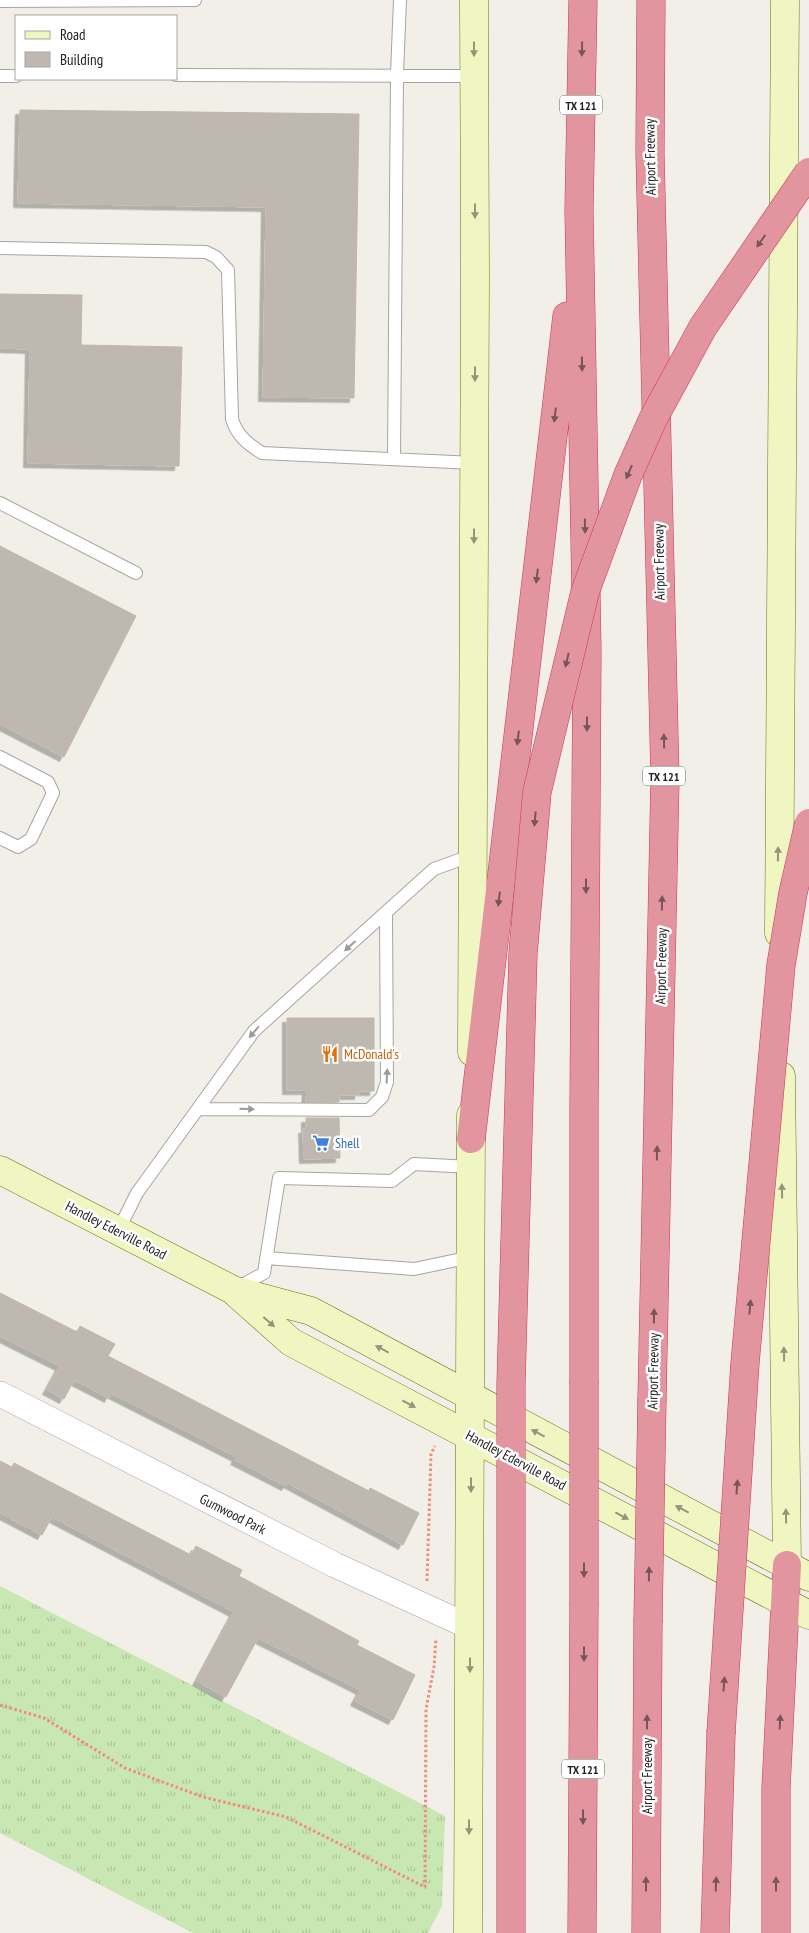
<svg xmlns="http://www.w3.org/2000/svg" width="809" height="1933" viewBox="0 0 809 1933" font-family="'PT Sans Narrow',sans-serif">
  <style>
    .grass { fill: url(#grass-tufts) }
    .building { fill: #beb8b1; stroke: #c2b7ab; filter: url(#shadow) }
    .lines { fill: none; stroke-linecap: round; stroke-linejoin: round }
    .lane-casing { stroke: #a5a5a5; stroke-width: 14 }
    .street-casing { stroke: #a5a5a5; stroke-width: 26 }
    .secondary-casing { stroke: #63740c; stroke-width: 29 }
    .highway-casing { stroke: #d2335f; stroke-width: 29 }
    .path { stroke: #f28c78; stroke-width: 3; stroke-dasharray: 2.5 2.5; stroke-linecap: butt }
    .lane { stroke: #fff; stroke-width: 12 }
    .street { stroke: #fff; stroke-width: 25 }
    .secondary { stroke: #f0f6c1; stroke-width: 28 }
    .highway { stroke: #e3959f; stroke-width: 28 }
    .highway-bridge-casing { stroke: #d2335f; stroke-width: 29; stroke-linecap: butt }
    .highway-bridge { stroke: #e3959f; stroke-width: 28 }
    .oneway { fill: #939679 }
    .oneway2 { fill: #78555a }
    .oneway3 { fill: #9b9b9b }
    .labels { text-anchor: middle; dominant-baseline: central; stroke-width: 5; stroke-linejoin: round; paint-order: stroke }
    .shield { fill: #fff; stroke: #646464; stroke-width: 1 }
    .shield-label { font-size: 12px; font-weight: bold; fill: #212121 }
    .street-label { font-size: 14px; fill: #212121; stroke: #fff }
    .food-label { font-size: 14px; fill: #c56008; stroke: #fff; text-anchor: start }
    .shop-label { font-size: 14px; fill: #366cbe; stroke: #fff; text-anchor: start }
  </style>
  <defs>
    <pattern id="grass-tufts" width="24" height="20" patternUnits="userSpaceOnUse" patternTransform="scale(1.25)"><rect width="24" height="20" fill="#c9e7b2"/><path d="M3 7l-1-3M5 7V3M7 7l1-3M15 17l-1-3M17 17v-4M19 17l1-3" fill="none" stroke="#acc699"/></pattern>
    <filter id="shadow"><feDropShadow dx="-4.5" dy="4.5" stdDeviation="0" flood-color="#0004"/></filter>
  </defs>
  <rect width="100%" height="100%" fill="#f1efe8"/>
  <path class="grass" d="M 0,1586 L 445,1816 L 442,1906 L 428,1933 L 193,1933 L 0,1833 Z"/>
  <path class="building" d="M 20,110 L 359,114 L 354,398 L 263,397 L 266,207 L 18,203 Z
    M 0,294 L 82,295 L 81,345 L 182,347 L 179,466 L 28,463 L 30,349 L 0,348 Z
    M 0,546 L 136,616 L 64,757 L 0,724 Z
    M 287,1018 L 374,1018 L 374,1091 L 359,1091 L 359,1095 L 339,1095 L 339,1102 L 306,1102 L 307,1090 L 287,1090 Z
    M 306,1118 L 339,1118 L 340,1158 L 304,1159 L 303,1129 L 306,1129 Z
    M 0,1293 L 77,1332 L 80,1326 L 115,1344 L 108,1356 L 369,1491 L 370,1488 L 419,1513 L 403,1545 L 288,1483 L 286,1486 L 235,1460 L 237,1457 L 111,1393 L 109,1398 L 74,1380 L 64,1399 L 47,1390 L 60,1366 L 0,1336 Z
    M 0,1461 L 12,1467 L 14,1463 L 191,1555 L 196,1546 L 242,1570 L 239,1576 L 359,1641 L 357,1645 L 415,1675 L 393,1720 L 355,1701 L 361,1690 L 258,1638 L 226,1697 L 197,1681 L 234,1612 L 52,1517 L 42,1535 L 0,1513 Z"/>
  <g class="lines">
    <g class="lane-casing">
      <path id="lane" d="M 0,1 L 195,0
        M 176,75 L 474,76
        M 0,76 L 16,76
        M 0,248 L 206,252 L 216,257 L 228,270 L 232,419 C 237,436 248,444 262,453 L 474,463
        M 394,459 L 397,74 L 400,0
        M 0,503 L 136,573
        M 0,757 L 48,782 L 53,793 L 31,839 L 18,847 L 0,838
        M 198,1109 L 369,1110 L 382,1097 L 387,1082 L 386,913
        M 118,1231 L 137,1193 L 254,1031 L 434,869 L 473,855
        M 266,1258 L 414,1269 L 471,1257
        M 237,1288 L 264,1273 L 279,1178 L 392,1181 L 414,1164 L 471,1167"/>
    </g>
    <g class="street-casing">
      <path id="street" d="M 0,1394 L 335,1565 L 470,1627"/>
    </g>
    <g class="secondary-casing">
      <path id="secondary" d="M 779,933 L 785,0
        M 472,1052 L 475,275 L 474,0
        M 781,1076 L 787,1565
        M 0,1170 L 233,1290 L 311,1311 L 809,1577
        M 237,1294 L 291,1342 L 809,1615
        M 468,1933 L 471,1115"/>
    </g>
    <g class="highway-casing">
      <path id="highway" d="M 583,0 L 579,210 L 587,651 L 584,1110 L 584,1381
        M 651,0 L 650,153 L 665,778 L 652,1399
        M 471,1139 L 567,316
        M 582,1933 L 584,1605
        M 646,1933 L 648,1622
        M 715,1933 L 721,1733
        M 776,1933 L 776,1788 L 787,1565"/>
    </g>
    <path class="path" d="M 427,1581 L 431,1454 L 435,1446
      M 0,1705 L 44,1718 L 125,1768 L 203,1797 L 286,1817 L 425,1887 L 426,1709 L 434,1667 L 436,1638"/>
    <use href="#lane" class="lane"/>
    <use href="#street" class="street"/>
    <use href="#secondary" class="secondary"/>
    <use href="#highway" class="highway"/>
    <g class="highway-bridge-casing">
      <path id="highway-bridge" d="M 584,1605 L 584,1381
        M 648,1622 L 652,1399
        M 721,1733 L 745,1363 L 781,965 L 793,893 L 809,823
        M 511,1933 L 511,1384 L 523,954 L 537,792 L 585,592 L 628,475 L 653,419 L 703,327 L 809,172"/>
    </g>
    <use href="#highway-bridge" class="highway-bridge"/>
  </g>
  <defs><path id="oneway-solid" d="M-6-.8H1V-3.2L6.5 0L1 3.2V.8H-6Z" transform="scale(1.25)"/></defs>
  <g class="oneway">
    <use href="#oneway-solid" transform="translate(474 49) rotate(90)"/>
    <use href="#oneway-solid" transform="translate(475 211) rotate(90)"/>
    <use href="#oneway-solid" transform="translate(475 374) rotate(90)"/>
    <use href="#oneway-solid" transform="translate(474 536) rotate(90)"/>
    <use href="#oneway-solid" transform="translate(778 854) rotate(-89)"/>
    <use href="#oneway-solid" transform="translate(782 1191) rotate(-91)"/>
    <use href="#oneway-solid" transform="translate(269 1322) rotate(41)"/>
    <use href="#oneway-solid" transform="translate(382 1349) rotate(-152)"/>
    <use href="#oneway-solid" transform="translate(784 1354) rotate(-91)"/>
    <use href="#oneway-solid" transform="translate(409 1404) rotate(28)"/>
    <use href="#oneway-solid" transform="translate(538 1433) rotate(-152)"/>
    <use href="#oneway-solid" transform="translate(471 1485) rotate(90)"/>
    <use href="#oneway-solid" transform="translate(682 1509) rotate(-152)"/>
    <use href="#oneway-solid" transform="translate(622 1516) rotate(28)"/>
    <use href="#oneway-solid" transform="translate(786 1516) rotate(-91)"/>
    <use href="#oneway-solid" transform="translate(470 1665) rotate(90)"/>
    <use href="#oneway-solid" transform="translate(469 1827) rotate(90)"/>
  </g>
  <g class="oneway2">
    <use href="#oneway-solid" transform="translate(582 49) rotate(91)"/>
    <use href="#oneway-solid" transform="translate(761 241) rotate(125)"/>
    <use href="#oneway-solid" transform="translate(582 364) rotate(89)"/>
    <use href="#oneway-solid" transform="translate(555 415) rotate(97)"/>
    <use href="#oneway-solid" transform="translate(629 472) rotate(113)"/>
    <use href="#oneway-solid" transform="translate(585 526) rotate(89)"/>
    <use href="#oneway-solid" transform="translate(537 576) rotate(97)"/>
    <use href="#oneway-solid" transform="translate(567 660) rotate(103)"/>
    <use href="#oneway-solid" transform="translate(587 724) rotate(90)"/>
    <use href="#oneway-solid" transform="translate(518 738) rotate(97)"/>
    <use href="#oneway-solid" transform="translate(664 741) rotate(-91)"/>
    <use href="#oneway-solid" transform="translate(535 819) rotate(95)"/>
    <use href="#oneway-solid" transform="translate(586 886) rotate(90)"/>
    <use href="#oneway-solid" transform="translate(499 899) rotate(97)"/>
    <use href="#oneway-solid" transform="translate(662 903) rotate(-89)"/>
    <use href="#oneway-solid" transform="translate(657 1153) rotate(-89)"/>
    <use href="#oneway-solid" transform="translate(750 1307) rotate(-85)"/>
    <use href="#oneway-solid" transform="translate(654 1316) rotate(-89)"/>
    <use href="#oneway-solid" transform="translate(737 1487) rotate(-86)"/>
    <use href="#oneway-solid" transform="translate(584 1570) rotate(90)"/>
    <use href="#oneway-solid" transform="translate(649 1574) rotate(-89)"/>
    <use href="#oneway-solid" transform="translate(584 1654) rotate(90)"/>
    <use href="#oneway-solid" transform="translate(724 1684) rotate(-86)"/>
    <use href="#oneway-solid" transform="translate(647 1722) rotate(-90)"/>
    <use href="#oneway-solid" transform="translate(780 1722) rotate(-87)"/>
    <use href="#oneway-solid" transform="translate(583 1817) rotate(90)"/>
    <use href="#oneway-solid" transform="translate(646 1884) rotate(-90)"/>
    <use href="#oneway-solid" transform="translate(716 1884) rotate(-88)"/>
    <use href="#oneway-solid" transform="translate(776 1884) rotate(-90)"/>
  </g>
  <g class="oneway3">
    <use href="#oneway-solid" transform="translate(350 946) rotate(138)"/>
    <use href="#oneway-solid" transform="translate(254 1032) rotate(131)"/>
    <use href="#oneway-solid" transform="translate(387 1076) rotate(-87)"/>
    <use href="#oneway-solid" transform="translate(247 1109) rotate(1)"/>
  </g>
  <defs>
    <g id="restaurant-bare" transform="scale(1.35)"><path d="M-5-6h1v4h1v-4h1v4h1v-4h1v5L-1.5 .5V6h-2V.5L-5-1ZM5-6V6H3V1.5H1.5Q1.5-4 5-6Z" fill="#e8710a" stroke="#fff" stroke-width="2.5" paint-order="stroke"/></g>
    <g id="supermarket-bare" transform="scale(1.35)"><path d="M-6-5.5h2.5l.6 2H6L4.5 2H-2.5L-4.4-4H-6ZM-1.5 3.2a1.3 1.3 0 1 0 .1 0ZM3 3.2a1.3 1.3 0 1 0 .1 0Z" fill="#3f7fe0" stroke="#fff" stroke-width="2.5" paint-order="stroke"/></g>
  </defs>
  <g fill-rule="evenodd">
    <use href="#restaurant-bare" x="330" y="1054"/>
    <use href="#supermarket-bare" x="321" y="1143"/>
  </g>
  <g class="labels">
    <g class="shield">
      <rect x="560" y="95.5" width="42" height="19" rx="4"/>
      <rect x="643" y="766.5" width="42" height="19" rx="4"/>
      <rect x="562" y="1759.5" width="42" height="19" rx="4"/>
    </g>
    <g class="shield-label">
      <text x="581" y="105">TX 121</text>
      <text x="664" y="776">TX 121</text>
      <text x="583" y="1769">TX 121</text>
    </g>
    <g class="street-label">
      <text transform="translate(650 157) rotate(-91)">Airport Freeway</text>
      <text transform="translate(659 562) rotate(-91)">Airport Freeway</text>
      <text transform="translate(661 966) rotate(-89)">Airport Freeway</text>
      <text transform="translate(116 1230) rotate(27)">Handley Ederville Road</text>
      <text transform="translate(653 1371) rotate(-89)">Airport Freeway</text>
      <text transform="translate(516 1460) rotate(28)">Handley Ederville Road</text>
      <text transform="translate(233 1514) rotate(27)">Gumwood Park</text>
      <text transform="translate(647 1776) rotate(-90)">Airport Freeway</text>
    </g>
    <g class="food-label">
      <text x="344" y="1054">McDonald's</text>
    </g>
    <g class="shop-label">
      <text x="335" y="1143">Shell</text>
    </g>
  </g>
  <rect x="15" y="15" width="162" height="65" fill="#ffffff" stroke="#a6a6a6"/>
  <rect x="25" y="31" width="25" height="8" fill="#f0f6c1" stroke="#a6a6a6"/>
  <text x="60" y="40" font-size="15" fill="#212121">Road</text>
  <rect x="25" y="52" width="25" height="15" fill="#beb8b1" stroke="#a6a6a6"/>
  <text x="60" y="65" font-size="15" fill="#212121">Building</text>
</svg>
